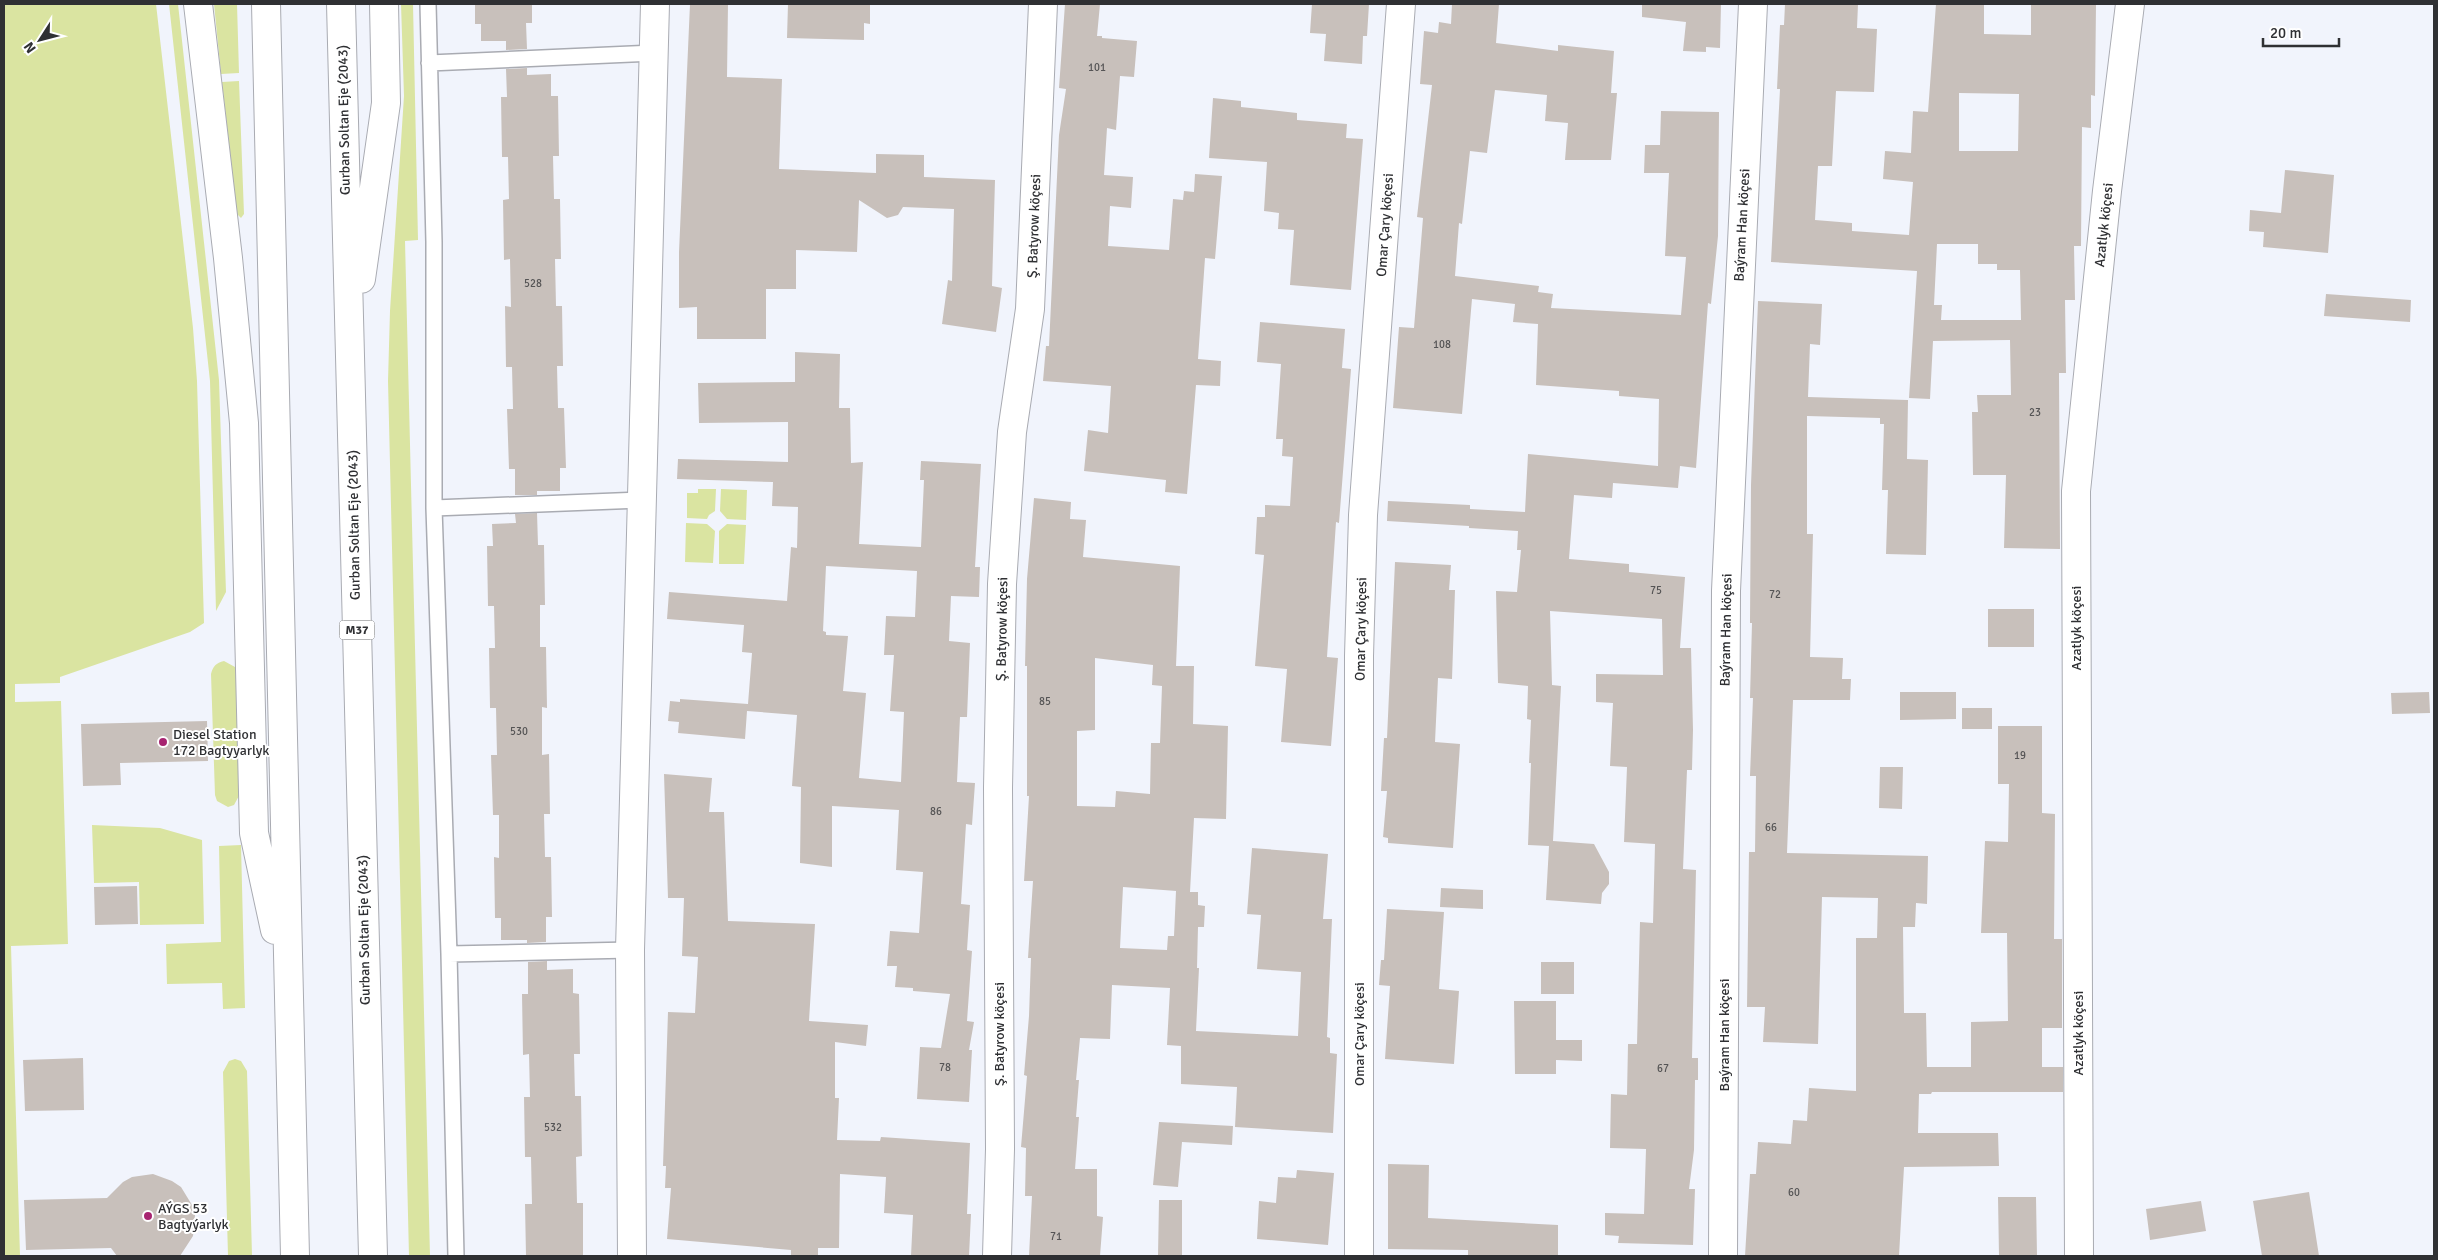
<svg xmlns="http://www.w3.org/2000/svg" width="2438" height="1260" viewBox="0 0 2438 1260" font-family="Signika,sans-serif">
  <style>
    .green { fill: #dae4a1 }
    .building { fill: #c8c0bb; fill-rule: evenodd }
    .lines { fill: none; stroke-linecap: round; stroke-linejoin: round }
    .service-casing { stroke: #a9abb2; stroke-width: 18 }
    .minor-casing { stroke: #a9abb2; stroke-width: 30 }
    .trunk-casing { stroke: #a9abb2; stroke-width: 30 }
    .service { stroke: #fff; stroke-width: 15 }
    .minor { stroke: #fff; stroke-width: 28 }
    .trunk { stroke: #fff; stroke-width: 28 }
    .poi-dot { fill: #a72470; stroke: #fff; stroke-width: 2 }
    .labels { text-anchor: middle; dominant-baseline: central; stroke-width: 4; stroke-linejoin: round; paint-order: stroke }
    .number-label { font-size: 11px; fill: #555455 }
    .shield { fill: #fff; stroke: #6d6e70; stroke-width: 1 }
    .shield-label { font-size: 12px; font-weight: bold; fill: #2f3033 }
    .street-label { font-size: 14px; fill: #2f3033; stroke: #fff }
    .poi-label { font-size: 14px; fill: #2f3033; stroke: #fff; text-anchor: start }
  </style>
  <rect width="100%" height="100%" fill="#f1f4fc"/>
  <path class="green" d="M 4,4 L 156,4 L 193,328 L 197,381 L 204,623 L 190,632 L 60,677 L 60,683 L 15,684 L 15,702 L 61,701 L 68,944 L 11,946 L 20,1256 L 4,1256 Z
    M 169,4 L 178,4 L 219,380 L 226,592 L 216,611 L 210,381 Z
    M 214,4 L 237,4 L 239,73 L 221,74 Z
    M 401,4 L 413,4 L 418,240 L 405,241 L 430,1256 L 409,1256 L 388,381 L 390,311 L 404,96 Z
    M 239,81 L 244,214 L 241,218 L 237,214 L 222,82 Z
    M 698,489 L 716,489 L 715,511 L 709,515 L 707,519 L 687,518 L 687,493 L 698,493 Z
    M 721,489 L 747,490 L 746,520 L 727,519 L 720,511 Z
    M 686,523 L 707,524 L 715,531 L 713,563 L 685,562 Z
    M 727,524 L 746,525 L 744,564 L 719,564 L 719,531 Z
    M 224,661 L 235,667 L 237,673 L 240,794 L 234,805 L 228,807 L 217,801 L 215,795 L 211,674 C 213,666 216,663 224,661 Z
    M 92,825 L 160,828 L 202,840 L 204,924 L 140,925 L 139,882 L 94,883 Z
    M 241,845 L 245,1008 L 223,1009 L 222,983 L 167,984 L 166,944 L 221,942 L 219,846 Z
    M 235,1059 L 241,1061 L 247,1071 L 252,1256 L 228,1256 L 223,1072 L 229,1061 Z"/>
  <path class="building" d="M 475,4 L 532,4 L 532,23 L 526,23 L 527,49 L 506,50 L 506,41 L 481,41 L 481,24 L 475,24 Z
    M 690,4 L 728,4 L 727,77 L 782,79 L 779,169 L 876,173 L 876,154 L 924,155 L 924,177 L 995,180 L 992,286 L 1002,288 L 996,332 L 942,324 L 948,280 L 952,281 L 954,209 L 903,207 L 898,215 L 887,218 L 859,200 L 857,252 L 796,250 L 796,289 L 766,289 L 766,339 L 697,339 L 697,307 L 679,308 L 679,252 Z
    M 788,4 L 870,4 L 870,24 L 864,23 L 864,40 L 787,38 Z
    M 1065,4 L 1100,4 L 1097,36 L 1102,36 L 1102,38 L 1137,41 L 1134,77 L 1120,76 L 1116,130 L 1107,128 L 1104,175 L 1133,177 L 1131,208 L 1110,206 L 1108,246 L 1169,250 L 1173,199 L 1183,200 L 1184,191 L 1194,192 L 1195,174 L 1222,176 L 1215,259 L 1205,258 L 1198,359 L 1221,361 L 1220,386 L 1196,385 L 1187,494 L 1165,492 L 1166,480 L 1084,471 L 1088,430 L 1108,433 L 1111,386 L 1043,381 L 1046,346 L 1049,346 L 1059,135 L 1066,89 L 1059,88 Z
    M 1312,4 L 1369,4 L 1367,36 L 1363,36 L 1362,64 L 1324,61 L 1326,34 L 1310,33 Z
    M 1452,4 L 1499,4 L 1496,43 L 1558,51 L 1558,45 L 1614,51 L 1611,93 L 1617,93 L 1611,160 L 1565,160 L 1568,123 L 1545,121 L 1547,95 L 1495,90 L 1487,153 L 1470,151 L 1462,224 L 1459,223 L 1455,276 L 1539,286 L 1538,292 L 1553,294 L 1551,308 L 1681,315 L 1686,257 L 1665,256 L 1669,173 L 1644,173 L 1645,145 L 1660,145 L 1661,111 L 1719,112 L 1718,236 L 1711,304 L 1708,303 L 1696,468 L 1680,466 L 1678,488 L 1613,483 L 1612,498 L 1574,495 L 1569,559 L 1629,564 L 1629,572 L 1685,577 L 1680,648 L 1691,648 L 1693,730 L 1692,770 L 1687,770 L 1683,869 L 1696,870 L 1692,1058 L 1698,1058 L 1698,1080 L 1695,1080 L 1694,1150 L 1689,1189 L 1695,1189 L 1693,1245 L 1618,1243 L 1619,1236 L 1605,1235 L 1605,1213 L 1644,1214 L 1646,1149 L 1610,1148 L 1611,1094 L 1627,1095 L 1628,1044 L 1637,1044 L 1640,922 L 1653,923 L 1655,844 L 1624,842 L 1627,767 L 1610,766 L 1613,703 L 1596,702 L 1596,674 L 1663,675 L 1662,619 L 1550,611 L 1552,685 L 1561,686 L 1553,841 L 1594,844 L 1609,872 L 1609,884 L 1602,893 L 1601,904 L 1546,900 L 1549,846 L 1528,845 L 1531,763 L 1529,763 L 1531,720 L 1527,719 L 1528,686 L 1498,683 L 1496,591 L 1517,592 L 1521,550 L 1517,550 L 1518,531 L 1469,528 L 1469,521 L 1469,526 L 1387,521 L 1388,501 L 1470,505 L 1470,509 L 1525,512 L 1528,454 L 1658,466 L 1659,399 L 1619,396 L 1619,391 L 1536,385 L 1538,324 L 1513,322 L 1515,304 L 1472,299 L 1462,414 L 1393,408 L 1399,327 L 1414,328 L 1423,218 L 1417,217 L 1432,85 L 1420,84 L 1424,31 L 1438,33 L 1439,22 L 1451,24 Z
    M 1642,4 L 1721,4 L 1720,48 L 1706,47 L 1706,52 L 1683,51 L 1686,22 L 1642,17 Z
    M 1785,4 L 1858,4 L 1857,28 L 1877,29 L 1874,92 L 1836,91 L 1832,166 L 1818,166 L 1815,220 L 1852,223 L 1852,231 L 1909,235 L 1913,182 L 1883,179 L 1885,151 L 1911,153 L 1913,111 L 1928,112 L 1936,4 L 1984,4 L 1984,34 L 2031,35 L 2031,4 L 2096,4 L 2095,96 L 2091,95 L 2091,128 L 2082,127 L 2081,246 L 2074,246 L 2075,300 L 2065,300 L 2066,373 L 2059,373 L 2060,549 L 2004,548 L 2006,475 L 1973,475 L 1972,412 L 1978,412 L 1977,395 L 2011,395 L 2010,340 L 1933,341 L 1930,399 L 1909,398 L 1917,271 L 1771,262 L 1780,89 L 1777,89 L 1780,25 L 1784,25 ZM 1959,93 L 2019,94 L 2018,151 L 1959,151 ZM 1937,244 L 1978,244 L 1978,264 L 1997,264 L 1997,270 L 2020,270 L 2021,320 L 1941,320 L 1942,305 L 1934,305 Z
    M 527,68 L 527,75 L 551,74 L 551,96 L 558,96 L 559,156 L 553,156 L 554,199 L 560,199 L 561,259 L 555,259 L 556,306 L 562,306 L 563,366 L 557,366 L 558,408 L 564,408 L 566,468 L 560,468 L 560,491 L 537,491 L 537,495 L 515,495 L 515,469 L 509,469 L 507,409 L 513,409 L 512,367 L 506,367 L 505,306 L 511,307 L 510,259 L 504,260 L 503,200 L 509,199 L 508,157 L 502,157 L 501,97 L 507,97 L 506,69 Z
    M 1213,98 L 1241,101 L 1241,107 L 1297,113 L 1297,120 L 1347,124 L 1346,138 L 1363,139 L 1351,290 L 1290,285 L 1294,230 L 1278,229 L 1279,213 L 1264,211 L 1267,162 L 1209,158 Z
    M 2285,170 L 2334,175 L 2328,253 L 2263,247 L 2264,232 L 2249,231 L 2250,210 L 2281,213 Z
    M 2326,294 L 2411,300 L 2410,322 L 2324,316 Z
    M 1758,301 L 1822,304 L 1820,345 L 1810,344 L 1808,397 L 1908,400 L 1907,459 L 1928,460 L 1926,555 L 1886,554 L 1888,490 L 1882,490 L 1884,424 L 1880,424 L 1880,418 L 1807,416 L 1807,534 L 1813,534 L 1810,657 L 1843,658 L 1842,679 L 1851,679 L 1850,700 L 1793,700 L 1787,853 L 1928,856 L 1927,904 L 1916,903 L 1915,927 L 1903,927 L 1904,1013 L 1926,1013 L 1927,1067 L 1971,1067 L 1971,1022 L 2008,1021 L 2007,933 L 1981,933 L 1985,841 L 2008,842 L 2009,784 L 1998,784 L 1998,726 L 2042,726 L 2042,813 L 2055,814 L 2054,939 L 2062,939 L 2062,1028 L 2042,1028 L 2042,1067 L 2063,1067 L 2063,1092 L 1932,1092 L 1931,1094 L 1919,1094 L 1918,1133 L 1998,1133 L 1999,1166 L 1904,1167 L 1899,1256 L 1745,1256 L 1750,1174 L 1756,1174 L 1758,1142 L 1791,1144 L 1793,1120 L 1807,1121 L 1809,1088 L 1856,1091 L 1856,938 L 1877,938 L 1878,898 L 1822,897 L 1818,1044 L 1763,1042 L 1765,1007 L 1747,1007 L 1749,852 L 1755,852 L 1756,776 L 1750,776 L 1753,698 L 1750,698 L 1752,623 L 1750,623 L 1751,485 Z
    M 1260,322 L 1345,329 L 1342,368 L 1351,369 L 1339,523 L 1336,522 L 1327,657 L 1338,658 L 1331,746 L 1281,742 L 1287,669 L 1255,666 L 1264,555 L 1255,554 L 1257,517 L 1265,517 L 1265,505 L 1290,506 L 1293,457 L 1282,456 L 1283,439 L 1276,439 L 1281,364 L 1257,362 Z
    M 795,352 L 840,354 L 839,408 L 850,408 L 851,463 L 863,462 L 859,544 L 921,547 L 924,480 L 920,480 L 921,461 L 981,464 L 975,567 L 980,567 L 979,597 L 951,596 L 949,641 L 970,643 L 967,717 L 960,717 L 957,782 L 975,783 L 972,825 L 966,824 L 961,904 L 970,905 L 967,950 L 972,951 L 967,1021 L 974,1022 L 969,1050 L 972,1050 L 969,1102 L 917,1099 L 920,1047 L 941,1048 L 950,994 L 913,991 L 913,988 L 895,987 L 897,966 L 887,966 L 890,931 L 919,933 L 923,872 L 896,870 L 899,810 L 832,806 L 832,867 L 800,863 L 801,787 L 792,786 L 797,715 L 747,711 L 745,739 L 678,733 L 679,722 L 668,721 L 670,701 L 680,702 L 680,699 L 748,704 L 752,653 L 742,652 L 744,625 L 667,619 L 669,592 L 787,601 L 791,547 L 797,548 L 798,507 L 772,506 L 773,482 L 677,479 L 678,459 L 788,462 L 788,422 L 699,423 L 698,383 L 795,382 ZM 826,566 L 917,571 L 915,617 L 886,616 L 884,655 L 894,655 L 890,711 L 904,712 L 901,782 L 859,778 L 866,693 L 843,691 L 848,636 L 826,635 L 826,632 L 823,631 Z
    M 1034,498 L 1071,502 L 1070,519 L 1086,520 L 1083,557 L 1180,566 L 1176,666 L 1194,666 L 1193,724 L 1228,726 L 1226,819 L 1194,818 L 1190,892 L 1198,892 L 1198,905 L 1205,906 L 1204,927 L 1198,927 L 1197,968 L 1199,968 L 1196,1031 L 1298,1036 L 1301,972 L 1257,969 L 1261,915 L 1247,914 L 1252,848 L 1328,854 L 1323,919 L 1332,919 L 1327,1037 L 1330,1038 L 1330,1053 L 1337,1054 L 1333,1133 L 1235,1127 L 1237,1087 L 1181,1084 L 1181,1046 L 1167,1045 L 1170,988 L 1112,985 L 1110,1039 L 1080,1038 L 1076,1080 L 1079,1080 L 1076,1117 L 1079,1117 L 1075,1169 L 1097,1169 L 1097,1216 L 1103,1217 L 1100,1256 L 1029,1256 L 1032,1196 L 1025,1196 L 1026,1148 L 1021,1147 L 1027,1076 L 1024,1075 L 1029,1016 L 1031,958 L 1028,958 L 1033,881 L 1024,881 L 1029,796 L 1027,796 L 1027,666 L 1025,666 L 1027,579 ZM 1095,658 L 1153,665 L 1152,685 L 1162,686 L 1160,743 L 1151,743 L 1150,794 L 1116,791 L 1115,807 L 1077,806 L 1077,731 L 1095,730 ZM 1123,887 L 1190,892 L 1176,891 L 1174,936 L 1168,936 L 1167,950 L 1120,948 Z
    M 537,513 L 538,545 L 544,545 L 545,605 L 540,605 L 540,647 L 546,647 L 547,708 L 542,707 L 542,755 L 549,754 L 550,814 L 544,814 L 545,857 L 551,857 L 552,917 L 546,917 L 546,942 L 527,943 L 527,940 L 501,940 L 501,918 L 495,918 L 494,857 L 499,858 L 499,815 L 493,815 L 491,755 L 497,755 L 496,708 L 490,708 L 489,648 L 495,648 L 494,606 L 488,606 L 487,546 L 493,546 L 492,524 L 516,523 L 515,514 Z
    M 1395,562 L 1451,565 L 1449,590 L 1455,590 L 1452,679 L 1438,678 L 1435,742 L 1460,744 L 1453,848 L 1388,843 L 1388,838 L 1383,837 L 1387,791 L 1381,791 L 1384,738 L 1387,738 Z
    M 1988,609 L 2034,609 L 2034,647 L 1988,647 Z
    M 1900,692 L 1956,692 L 1956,719 L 1900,720 Z
    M 2429,692 L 2430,713 L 2392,714 L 2391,693 Z
    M 1962,708 L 1992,708 L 1992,729 L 1962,729 Z
    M 207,721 L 208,761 L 120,763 L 121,785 L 83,786 L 81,724 Z
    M 1880,767 L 1903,767 L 1902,809 L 1879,808 Z
    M 664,774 L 712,778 L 709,812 L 724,812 L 728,921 L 815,924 L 809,1021 L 868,1025 L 866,1046 L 835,1042 L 835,1098 L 839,1098 L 837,1140 L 880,1141 L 881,1137 L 970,1143 L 967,1214 L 971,1214 L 969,1256 L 911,1256 L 913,1215 L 884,1213 L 886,1177 L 840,1174 L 839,1248 L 818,1248 L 818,1256 L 791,1256 L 791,1250 L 667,1239 L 671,1188 L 665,1188 L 666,1166 L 663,1166 L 668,1012 L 695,1013 L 698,957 L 682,956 L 684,898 L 668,898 Z
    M 137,886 L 138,924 L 95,925 L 94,887 Z
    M 1441,888 L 1483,890 L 1483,909 L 1440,907 Z
    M 1387,909 L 1444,912 L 1439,989 L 1459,991 L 1454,1064 L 1385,1059 L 1390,986 L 1379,985 L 1381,960 L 1384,960 Z
    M 547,961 L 547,970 L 573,969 L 573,993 L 579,994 L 580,1054 L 574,1054 L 575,1096 L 581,1096 L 582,1156 L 576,1157 L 577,1203 L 583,1203 L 583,1256 L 526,1256 L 525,1204 L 532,1204 L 531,1157 L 525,1157 L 524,1097 L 530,1097 L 529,1054 L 523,1055 L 522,994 L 528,994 L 528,962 Z
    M 1541,962 L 1574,962 L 1574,994 L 1541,994 Z
    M 1514,1001 L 1556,1001 L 1556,1040 L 1582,1040 L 1582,1061 L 1556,1060 L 1556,1074 L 1515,1074 Z
    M 83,1058 L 84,1110 L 25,1111 L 23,1060 Z
    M 1159,1122 L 1233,1126 L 1232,1145 L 1182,1142 L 1178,1187 L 1153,1185 Z
    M 1388,1164 L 1429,1165 L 1428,1218 L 1558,1225 L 1558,1256 L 1468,1256 L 1468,1250 L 1388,1249 Z
    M 1297,1170 L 1334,1173 L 1328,1245 L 1257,1239 L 1259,1201 L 1276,1203 L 1278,1177 L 1296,1178 Z
    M 153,1174 L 172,1181 L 181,1187 L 192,1205 L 195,1215 L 193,1236 L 180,1256 L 117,1256 L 111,1248 L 26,1250 L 24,1200 L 107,1198 L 123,1182 L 132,1177 Z
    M 2309,1192 L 2319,1256 L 2262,1256 L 2253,1201 Z
    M 1998,1197 L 2036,1197 L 2037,1256 L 1999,1256 Z
    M 1159,1200 L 1182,1200 L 1182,1256 L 1158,1256 Z
    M 2201,1201 L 2206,1231 L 2150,1240 L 2146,1209 Z"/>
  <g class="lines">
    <g class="service-casing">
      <path id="service" d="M 428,4 L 434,242 L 434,508 L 449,954 L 456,1256
        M 429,63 L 654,53
        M 434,508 L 641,500
        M 449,954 L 630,950"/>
    </g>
    <g class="minor-casing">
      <path id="minor" d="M 632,1256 L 630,950 L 655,4
        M 997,1256 L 1000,1149 L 998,788 L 1002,584 L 1012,432 L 1030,309 L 1043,4
        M 1359,1256 L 1359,656 L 1363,515 L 1401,4
        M 1723,1256 L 1726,591 L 1753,4
        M 2079,1256 L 2076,491 L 2107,191 L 2130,4"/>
    </g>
    <g class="trunk-casing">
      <path id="trunk" d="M 198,4 L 228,258 L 244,423 L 254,833 L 275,930
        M 266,4 L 295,1256
        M 341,4 L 373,1256
        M 361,279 L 386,103 L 384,4"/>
    </g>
    <use href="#service" class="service"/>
    <use href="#minor" class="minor"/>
    <use href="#trunk" class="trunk"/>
  </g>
  <g class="poi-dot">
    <circle cx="163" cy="742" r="5"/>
    <circle cx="148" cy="1216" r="5"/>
  </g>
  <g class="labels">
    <g class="number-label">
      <text x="1097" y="67">101</text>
      <text x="533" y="283">528</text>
      <text x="1442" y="344">108</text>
      <text x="2035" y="412">23</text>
      <text x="1656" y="590">75</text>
      <text x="1775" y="594">72</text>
      <text x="1045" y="701">85</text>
      <text x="519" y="731">530</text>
      <text x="2020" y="755">19</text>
      <text x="936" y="811">86</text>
      <text x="1771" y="827">66</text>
      <text x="945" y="1067">78</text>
      <text x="1663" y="1068">67</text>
      <text x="553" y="1127">532</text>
      <text x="1794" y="1192">60</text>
      <text x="1056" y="1236">71</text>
    </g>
    <rect class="shield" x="339.5" y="620.5" width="35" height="19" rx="4"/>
    <g class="shield-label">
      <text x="357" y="630">M37</text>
    </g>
    <g class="street-label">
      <text transform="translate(344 120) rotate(-91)">Gurban Soltan Eje (2043)</text>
      <text transform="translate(1385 225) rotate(-86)">Omar Çary köçesi</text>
      <text transform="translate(1742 225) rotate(-87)">Baýram Han köçesi</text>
      <text transform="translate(2104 225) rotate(-84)">Azatlyk köçesi</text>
      <text transform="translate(1034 226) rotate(-88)">Ş. Batyrow köçesi</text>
      <text transform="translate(354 525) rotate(-91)">Gurban Soltan Eje (2043)</text>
      <text transform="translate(2076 628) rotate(-90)">Azatlyk köçesi</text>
      <text transform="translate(1002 629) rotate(-89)">Ş. Batyrow köçesi</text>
      <text transform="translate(1361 629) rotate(-89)">Omar Çary köçesi</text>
      <text transform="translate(1726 630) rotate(-89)">Baýram Han köçesi</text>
      <text transform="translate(364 930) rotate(-91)">Gurban Soltan Eje (2043)</text>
      <text transform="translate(2078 1033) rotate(-90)">Azatlyk köçesi</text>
      <text transform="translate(999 1034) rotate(-90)">Ş. Batyrow köçesi</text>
      <text transform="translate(1359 1034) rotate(-90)">Omar Çary köçesi</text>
      <text transform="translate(1724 1035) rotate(-90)">Baýram Han köçesi</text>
    </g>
    <g class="poi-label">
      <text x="173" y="734">Diesel Station<tspan x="173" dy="16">172 Bagtyyarlyk</tspan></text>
      <text x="158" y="1208">AÝGS 53<tspan x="158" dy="16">Bagtyýarlyk</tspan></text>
    </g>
  </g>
  <rect width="2438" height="1260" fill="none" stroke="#2f3033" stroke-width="10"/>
  <g transform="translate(40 40) rotate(234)" stroke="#ffffff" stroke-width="4" paint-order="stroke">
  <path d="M0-4L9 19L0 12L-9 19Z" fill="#2f3033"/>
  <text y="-8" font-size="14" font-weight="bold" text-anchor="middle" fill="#2f3033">N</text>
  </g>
  <path d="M2263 38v8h76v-8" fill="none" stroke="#2f3033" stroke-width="2.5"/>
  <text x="2270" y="38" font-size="15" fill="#2f3033" stroke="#ffffff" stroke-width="4" paint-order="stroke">20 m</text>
</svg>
